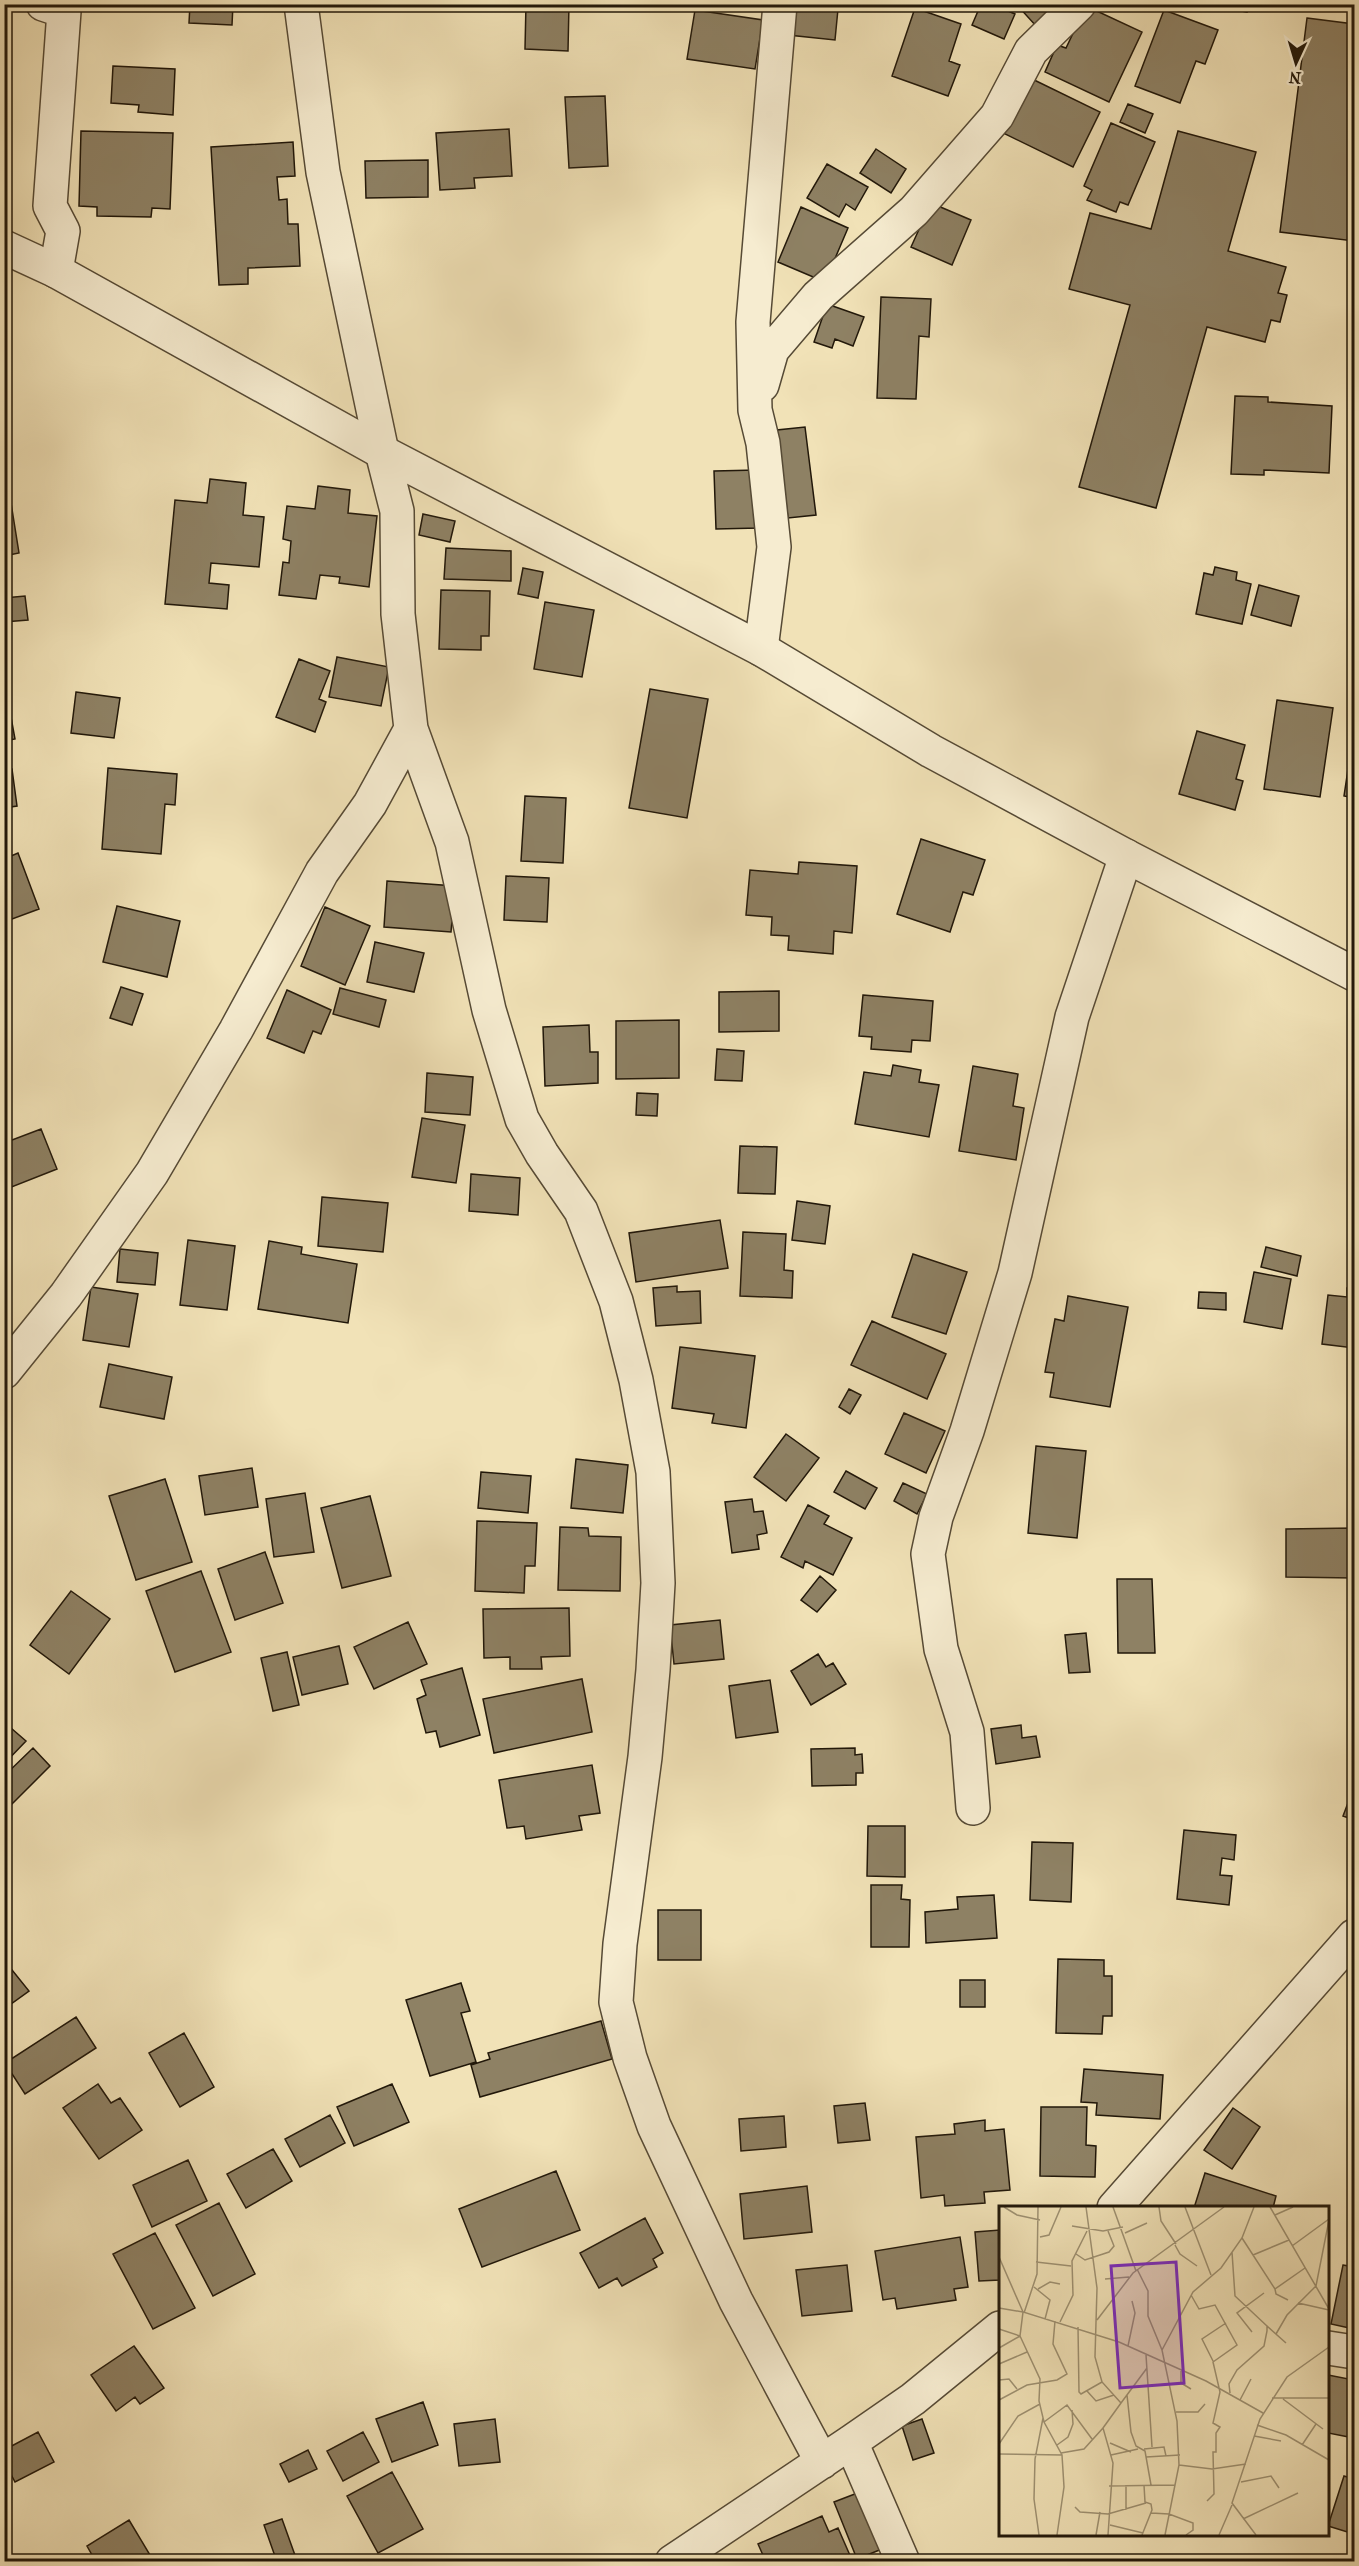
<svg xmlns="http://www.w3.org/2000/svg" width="1359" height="2566" viewBox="0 0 1359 2566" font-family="'IM FELL French Canon',serif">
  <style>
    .building { fill: #8e8164; stroke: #22180a; stroke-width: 1.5 }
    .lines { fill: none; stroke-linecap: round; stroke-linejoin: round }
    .minor-casing { stroke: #564a35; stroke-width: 36 }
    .tertiary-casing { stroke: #564a35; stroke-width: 36 }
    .minor { stroke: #f6ecd0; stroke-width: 33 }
    .tertiary { stroke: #f6ecd0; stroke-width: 33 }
    .inset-road { fill: none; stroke: #9e9172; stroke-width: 1.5 }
    .view { fill: #7b2cbf; fill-opacity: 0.15; stroke: #7b2cbf; stroke-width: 3 }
    .inset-edge { fill: none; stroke: #22180a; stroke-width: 3 }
  </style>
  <rect width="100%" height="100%" fill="#f1e2b7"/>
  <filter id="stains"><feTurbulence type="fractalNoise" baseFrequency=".00333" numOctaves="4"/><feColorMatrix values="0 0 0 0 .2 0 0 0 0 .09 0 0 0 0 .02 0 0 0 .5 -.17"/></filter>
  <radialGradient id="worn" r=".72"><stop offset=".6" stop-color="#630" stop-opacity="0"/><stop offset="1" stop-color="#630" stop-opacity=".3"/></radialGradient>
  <path class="building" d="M 190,4 L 233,4 L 232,25 L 189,23 Z
    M 526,4 L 569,4 L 568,51 L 525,49 Z
    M 792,4 L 838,9 L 835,40 L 788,35 Z
    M 981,4 L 992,4 L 1015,14 L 1004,39 L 972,25 Z
    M 1016,4 L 1062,4 L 1037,27 Z
    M 1205,4 L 1248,4 L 1247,12 Z
    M 1086,6 L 1142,32 L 1109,102 L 1045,72 L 1057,45 L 1066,48 Z
    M 915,8 L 961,24 L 949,61 L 960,65 L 948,96 L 892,76 Z
    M 695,10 L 763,20 L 755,69 L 687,59 Z
    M 1164,10 L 1218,30 L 1205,64 L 1196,61 L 1180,103 L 1135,86 Z
    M 1307,18 L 1354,24 L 1354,241 L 1280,232 Z
    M 113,66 L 175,69 L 173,115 L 138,112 L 139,105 L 111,103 Z
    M 1026,76 L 1100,112 L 1073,167 L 999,131 Z
    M 605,96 L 608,166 L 569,168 L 565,97 Z
    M 1128,104 L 1153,114 L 1145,133 L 1120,122 Z
    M 1111,123 L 1155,142 L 1128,205 L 1120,202 L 1116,212 L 1087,200 L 1092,190 L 1084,186 Z
    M 509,129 L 512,176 L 474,178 L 475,188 L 440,190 L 436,133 Z
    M 81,131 L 173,133 L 170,209 L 152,208 L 151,217 L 97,216 L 97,207 L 79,206 Z
    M 1178,131 L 1256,152 L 1228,251 L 1286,267 L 1278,293 L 1287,295 L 1280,322 L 1271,320 L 1265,342 L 1207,327 L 1156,508 L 1079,487 L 1130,305 L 1069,289 L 1090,213 L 1151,229 Z
    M 293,142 L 295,176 L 277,177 L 279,200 L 287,199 L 288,224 L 298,224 L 300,266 L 248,268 L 248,284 L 219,285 L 211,147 Z
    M 876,149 L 906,169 L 891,193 L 860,173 Z
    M 428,160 L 428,197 L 366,198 L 365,161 Z
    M 827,164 L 868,187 L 855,210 L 846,204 L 839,217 L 807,198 Z
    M 931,203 L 971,220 L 952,265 L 911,247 Z
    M 801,207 L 848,228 L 825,282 L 778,262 Z
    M 881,297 L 931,299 L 929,337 L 919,336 L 916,399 L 877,398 Z
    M 827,304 L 864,317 L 853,346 L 835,339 L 832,348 L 814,342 Z
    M 1235,396 L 1268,397 L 1268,402 L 1332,406 L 1329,473 L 1264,470 L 1264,475 L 1231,474 Z
    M 805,427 L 816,515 L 788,518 L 777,430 Z
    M 757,470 L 759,528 L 716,529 L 714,471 Z
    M 210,479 L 246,483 L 243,515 L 264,517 L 259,567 L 211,563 L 209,583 L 229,585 L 227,609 L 165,604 L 175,500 L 207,503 Z
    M 318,486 L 350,490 L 348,513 L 377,516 L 369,587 L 339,583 L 340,577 L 320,575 L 316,599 L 279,595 L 283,562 L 289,563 L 291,541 L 283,539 L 287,506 L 315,509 Z
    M 11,503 L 19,553 L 4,556 L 4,504 Z
    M 423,514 L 455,521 L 450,542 L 419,535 Z
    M 446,548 L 511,551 L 511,581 L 444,579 Z
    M 1215,567 L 1237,572 L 1236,580 L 1251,584 L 1242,624 L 1196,614 L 1204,573 L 1213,575 Z
    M 523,568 L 543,572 L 538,598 L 518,594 Z
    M 1259,585 L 1299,596 L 1291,626 L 1251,615 Z
    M 441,590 L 490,591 L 489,636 L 481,636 L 481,650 L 439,649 Z
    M 25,596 L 28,620 L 4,622 L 4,598 Z
    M 545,602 L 594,610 L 582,677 L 534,669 Z
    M 337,657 L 389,667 L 381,706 L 329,697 Z
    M 299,659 L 330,671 L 319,699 L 326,702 L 315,732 L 276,717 Z
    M 650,689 L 708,699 L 687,818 L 629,808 Z
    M 76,692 L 120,698 L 114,738 L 71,733 Z
    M 1277,700 L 1333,708 L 1320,797 L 1264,789 Z
    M 8,701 L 15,739 L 4,741 L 4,702 Z
    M 1197,731 L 1245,745 L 1236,779 L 1243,781 L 1235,810 L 1179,794 Z
    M 1353,736 L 1354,736 L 1354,798 L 1344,796 Z
    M 108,768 L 177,774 L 175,805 L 165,804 L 161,854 L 102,849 Z
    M 12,769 L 17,806 L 4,808 L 4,770 Z
    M 525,796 L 566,798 L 563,863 L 521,861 Z
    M 921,839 L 985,860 L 973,895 L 963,892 L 950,932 L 897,914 Z
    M 18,853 L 39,909 L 4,922 L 4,859 Z
    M 799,862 L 857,866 L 852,933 L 834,931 L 833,954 L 788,950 L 789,936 L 771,935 L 772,917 L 746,915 L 750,870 L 798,874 Z
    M 506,876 L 549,878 L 547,922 L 504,920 Z
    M 387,881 L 455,886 L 451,932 L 384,927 Z
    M 117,906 L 180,921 L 167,977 L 103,962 Z
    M 325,907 L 370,926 L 345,985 L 301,966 Z
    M 375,942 L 424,953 L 414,992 L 367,982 Z
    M 121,987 L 143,994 L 132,1025 L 110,1018 Z
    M 340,988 L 386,1000 L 379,1027 L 333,1014 Z
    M 287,990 L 331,1010 L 321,1034 L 313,1031 L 304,1053 L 267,1038 Z
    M 779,991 L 779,1031 L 719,1032 L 719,992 Z
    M 863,995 L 933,1001 L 930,1041 L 912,1040 L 911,1052 L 871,1049 L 872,1037 L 859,1036 Z
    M 679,1020 L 679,1078 L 616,1079 L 616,1021 Z
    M 589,1025 L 590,1052 L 598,1052 L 598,1083 L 545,1086 L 543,1027 Z
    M 717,1049 L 744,1051 L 742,1081 L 715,1080 Z
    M 893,1065 L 921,1070 L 919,1082 L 939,1085 L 929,1137 L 855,1124 L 864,1072 L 891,1076 Z
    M 973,1066 L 1018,1074 L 1013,1106 L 1024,1108 L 1016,1160 L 959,1151 Z
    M 427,1073 L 473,1077 L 470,1115 L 425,1112 Z
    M 637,1093 L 658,1094 L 657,1116 L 636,1115 Z
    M 422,1118 L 465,1125 L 456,1183 L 412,1177 Z
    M 41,1129 L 57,1169 L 4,1190 L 4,1143 Z
    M 740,1146 L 777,1147 L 775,1194 L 738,1193 Z
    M 471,1174 L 520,1178 L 518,1215 L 469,1211 Z
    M 322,1197 L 388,1203 L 383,1252 L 318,1246 Z
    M 797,1201 L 830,1206 L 825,1244 L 792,1240 Z
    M 720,1220 L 728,1268 L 636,1282 L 629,1233 Z
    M 743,1232 L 786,1234 L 784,1270 L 793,1271 L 792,1298 L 740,1296 Z
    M 188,1240 L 235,1246 L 227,1310 L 180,1305 Z
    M 269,1241 L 302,1247 L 301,1254 L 357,1264 L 348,1323 L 258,1309 Z
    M 1266,1247 L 1301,1256 L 1297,1276 L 1261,1267 Z
    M 120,1249 L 158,1253 L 155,1285 L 117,1282 Z
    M 913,1254 L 967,1272 L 946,1334 L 892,1317 Z
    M 1254,1272 L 1291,1279 L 1282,1329 L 1244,1322 Z
    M 677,1286 L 677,1292 L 700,1291 L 701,1323 L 656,1326 L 653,1288 Z
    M 91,1287 L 138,1294 L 129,1347 L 83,1340 Z
    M 1347,1288 L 1354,1289 L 1354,1348 L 1322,1344 L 1328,1295 L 1347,1297 Z
    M 1199,1292 L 1226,1293 L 1226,1310 L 1198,1308 Z
    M 1068,1296 L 1128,1307 L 1110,1407 L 1050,1397 L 1054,1373 L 1045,1372 L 1055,1319 L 1064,1321 Z
    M 872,1321 L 946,1354 L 927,1399 L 851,1365 Z
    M 680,1347 L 755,1356 L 746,1428 L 712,1423 L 714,1414 L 672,1408 Z
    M 109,1364 L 172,1377 L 164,1419 L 100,1407 Z
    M 849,1389 L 861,1395 L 850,1414 L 839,1407 Z
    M 904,1413 L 945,1431 L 926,1473 L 885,1454 Z
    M 786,1434 L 819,1458 L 786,1501 L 754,1477 Z
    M 1036,1446 L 1086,1451 L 1077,1538 L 1028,1533 Z
    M 576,1459 L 628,1465 L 623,1513 L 571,1508 Z
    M 252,1468 L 258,1507 L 205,1515 L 199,1476 Z
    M 846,1471 L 877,1488 L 865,1509 L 834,1492 Z
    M 481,1472 L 531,1476 L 528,1513 L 478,1508 Z
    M 165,1479 L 192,1562 L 136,1580 L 109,1496 Z
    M 903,1483 L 927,1494 L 917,1514 L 894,1501 Z
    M 305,1493 L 314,1552 L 274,1557 L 266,1499 Z
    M 370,1496 L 391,1576 L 342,1588 L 321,1508 Z
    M 752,1499 L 754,1512 L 763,1511 L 767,1533 L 757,1535 L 759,1549 L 732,1553 L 725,1502 Z
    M 808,1505 L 829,1516 L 824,1524 L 852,1538 L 833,1575 L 805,1561 L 803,1568 L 781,1557 Z
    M 477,1521 L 537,1523 L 535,1566 L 525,1566 L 524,1593 L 475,1591 Z
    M 560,1527 L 588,1528 L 589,1536 L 621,1537 L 620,1591 L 558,1590 Z
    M 1354,1528 L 1354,1578 L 1286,1577 L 1286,1529 Z
    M 265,1552 L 283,1603 L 235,1620 L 218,1569 Z
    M 201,1571 L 231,1652 L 175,1672 L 146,1591 Z
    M 820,1576 L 836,1590 L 817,1612 L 801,1600 Z
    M 1117,1579 L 1152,1579 L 1155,1653 L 1118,1653 Z
    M 71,1591 L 110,1619 L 69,1674 L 30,1645 Z
    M 569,1608 L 570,1656 L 541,1657 L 542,1669 L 510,1669 L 510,1657 L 484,1658 L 483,1609 Z
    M 720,1620 L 724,1659 L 674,1664 L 670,1625 Z
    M 408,1622 L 427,1664 L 374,1689 L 354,1647 Z
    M 1086,1633 L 1090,1672 L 1069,1673 L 1065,1635 Z
    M 339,1646 L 348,1684 L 302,1695 L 293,1657 Z
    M 287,1652 L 299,1705 L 273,1711 L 261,1658 Z
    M 818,1654 L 826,1667 L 833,1663 L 846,1684 L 811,1705 L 791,1671 Z
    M 462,1668 L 480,1735 L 440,1747 L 436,1731 L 426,1733 L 417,1699 L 426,1695 L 421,1680 Z
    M 582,1679 L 592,1732 L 494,1753 L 483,1699 Z
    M 770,1680 L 778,1732 L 736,1738 L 729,1686 Z
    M 4,1722 L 26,1741 L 4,1764 Z
    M 1021,1725 L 1022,1738 L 1036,1736 L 1040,1757 L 996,1764 L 991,1729 Z
    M 33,1748 L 50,1766 L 12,1804 L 4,1796 L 4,1776 Z
    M 855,1748 L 855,1755 L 862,1754 L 863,1773 L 856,1773 L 856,1785 L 812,1786 L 811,1749 Z
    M 592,1765 L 600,1813 L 579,1816 L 582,1830 L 526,1839 L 524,1826 L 507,1828 L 499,1780 Z
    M 1354,1787 L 1354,1820 L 1343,1816 Z
    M 868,1826 L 905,1826 L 905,1877 L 867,1876 Z
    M 1184,1830 L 1236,1835 L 1234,1860 L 1222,1858 L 1220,1875 L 1232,1876 L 1229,1905 L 1177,1899 Z
    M 1032,1842 L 1073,1843 L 1071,1902 L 1030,1900 Z
    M 871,1885 L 902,1885 L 901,1899 L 910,1900 L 909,1947 L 871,1947 Z
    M 994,1895 L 997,1938 L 926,1943 L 925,1912 L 958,1909 L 957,1897 Z
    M 658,1910 L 701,1910 L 701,1960 L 658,1960 Z
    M 1058,1959 L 1104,1960 L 1104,1976 L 1112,1976 L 1112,2016 L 1103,2016 L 1102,2034 L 1056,2033 Z
    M 4,1960 L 29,1991 L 4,2009 Z
    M 960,1980 L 985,1980 L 985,2007 L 960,2007 Z
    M 461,1983 L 470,2011 L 461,2013 L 476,2062 L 430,2076 L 406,2000 Z
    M 76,2017 L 96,2048 L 25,2094 L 5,2063 Z
    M 601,2021 L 612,2059 L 480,2097 L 471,2065 L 490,2059 L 488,2053 Z
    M 184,2033 L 214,2087 L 180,2107 L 149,2053 Z
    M 1084,2069 L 1163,2075 L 1160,2119 L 1096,2115 L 1097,2103 L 1081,2102 Z
    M 98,2084 L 111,2103 L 120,2098 L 142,2130 L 99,2159 L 63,2108 Z
    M 392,2084 L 409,2122 L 354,2146 L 337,2107 Z
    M 865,2103 L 870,2140 L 838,2143 L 834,2106 Z
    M 1041,2107 L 1087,2107 L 1086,2145 L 1096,2146 L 1095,2177 L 1040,2176 Z
    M 1233,2108 L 1260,2127 L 1232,2169 L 1204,2150 Z
    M 330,2115 L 345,2143 L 300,2167 L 285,2139 Z
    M 784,2116 L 786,2147 L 741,2151 L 739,2119 Z
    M 985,2120 L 985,2131 L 1004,2129 L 1010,2190 L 984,2192 L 985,2203 L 945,2206 L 944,2195 L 921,2198 L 916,2137 L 955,2134 L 954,2124 Z
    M 273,2149 L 292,2181 L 246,2208 L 227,2174 Z
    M 188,2160 L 207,2201 L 152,2227 L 133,2185 Z
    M 556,2171 L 580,2230 L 482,2267 L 459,2209 Z
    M 1205,2173 L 1276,2196 L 1273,2208 L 1194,2208 Z
    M 807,2186 L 812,2232 L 744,2239 L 740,2194 Z
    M 219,2203 L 255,2274 L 213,2296 L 176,2225 Z
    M 645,2218 L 663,2253 L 653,2259 L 657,2267 L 622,2286 L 617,2278 L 599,2288 L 580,2253 Z
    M 1000,2230 L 1000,2280 L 979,2281 L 975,2232 Z
    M 155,2233 L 195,2308 L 153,2329 L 113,2254 Z
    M 960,2237 L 968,2287 L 954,2289 L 956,2300 L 897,2309 L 895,2298 L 883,2300 L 875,2251 Z
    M 847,2265 L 852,2311 L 802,2316 L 796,2270 Z
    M 1343,2265 L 1354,2267 L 1354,2329 L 1331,2324 Z
    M 134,2346 L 164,2388 L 140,2404 L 135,2397 L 116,2411 L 91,2375 Z
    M 1328,2375 L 1354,2380 L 1354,2438 L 1328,2433 Z
    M 423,2402 L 438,2445 L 392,2462 L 376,2419 Z
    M 495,2419 L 500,2462 L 459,2466 L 454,2424 Z
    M 922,2419 L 934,2453 L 913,2460 L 902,2426 Z
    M 38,2432 L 54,2462 L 15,2482 L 4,2461 L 4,2450 Z
    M 363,2432 L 379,2462 L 343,2481 L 327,2451 Z
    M 308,2450 L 317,2469 L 289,2482 L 280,2464 Z
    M 392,2472 L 423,2529 L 378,2553 L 347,2496 Z
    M 1344,2476 L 1354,2479 L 1354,2534 L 1328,2526 Z
    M 860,2492 L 882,2549 L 857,2559 L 834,2502 Z
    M 822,2516 L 829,2532 L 838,2528 L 852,2560 L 766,2562 L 758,2544 Z
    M 282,2519 L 296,2558 L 277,2562 L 264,2525 Z
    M 129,2520 L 153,2560 L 96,2562 L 87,2546 Z"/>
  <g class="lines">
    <g class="minor-casing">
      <path id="minor" d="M 43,4 L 64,11 L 50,206 L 63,231 L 56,271
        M 301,4 L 323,172 L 382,452 L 397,511 L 398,614 L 411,729 L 452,842 L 489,1010 L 522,1119 L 542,1154 L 581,1211 L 616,1301 L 636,1380 L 653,1472 L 658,1583 L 653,1670 L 645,1757 L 620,1944 L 616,2002 L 630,2058 L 654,2126 L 736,2301 L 822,2462
        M 762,385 L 772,350 L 818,296 L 914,211 L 997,116 L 1031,51 L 1079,4
        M 761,649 L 774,547 L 763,443 L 755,410 L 753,322 L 780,4
        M 4,1372 L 66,1295 L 152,1173 L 236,1030 L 322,872 L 370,804 L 411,729
        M 973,1808 L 967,1732 L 941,1649 L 928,1554 L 936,1517 L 967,1431 L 1015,1273 L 1072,1017 L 1126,856
        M 1114,2208 L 1354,1936
        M 1328,2348 L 1354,2352
        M 851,2442 L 903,2562
        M 672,2562 L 851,2442 L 913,2399 L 1000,2328"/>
    </g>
    <g class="tertiary-casing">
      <path id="tertiary" d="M 4,247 L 56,271 L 382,452 L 761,649 L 931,751 L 1126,856 L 1354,974"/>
    </g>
    <use href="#minor" class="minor"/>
    <use href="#tertiary" class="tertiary"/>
  </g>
  <g transform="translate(999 2206)">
    <rect width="330" height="330" fill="#f1e2b7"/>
    <path class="inset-road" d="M 5,1 L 18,9 L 41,14M 87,1 L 98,82 L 96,151 L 103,176 L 122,197 L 104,222 L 114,257 L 109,329M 114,1 L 137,65M 160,1 L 162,15 L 177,38M 186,1 L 212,69M 271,1 L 330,103M 276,9 L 294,1M 73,20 L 104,25 L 124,21M 126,27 L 148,17M 41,31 L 50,29 L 62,1M 243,32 L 276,83M 176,39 L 181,48 L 198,60M 293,40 L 330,13M 77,48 L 86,54 L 110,46 L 115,40 L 109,25M 254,49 L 290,34M 0,51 L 24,106 L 120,136 L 207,175 L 264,207M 37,56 L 72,60M 138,63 L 149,85 L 149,110 L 163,144 L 178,215 L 180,259 L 166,329M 106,73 L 130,71M 35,81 L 51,94 L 46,113M 39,83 L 51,76 L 61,78M 192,89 L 200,103 L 216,99 L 238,139 L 214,156 L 221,186 L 214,217 L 221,221 L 217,227 L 217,246 L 214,246 L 215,288 L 208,295M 289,94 L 277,88 L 276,83 L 306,62M 299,97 L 330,104M 0,102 L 24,106 L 21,130 L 41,173 L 40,195 L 45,216 L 63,249 L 65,281 L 58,329M 25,107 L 38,68 L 39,1M 98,114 L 134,67 L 225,1M 61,116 L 74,89 L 73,55 L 88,25M 268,120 L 287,137M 79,121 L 80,186 L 82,188 L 103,176M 0,123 L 21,130M 253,126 L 238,107 L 265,87M 277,128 L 288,109 L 317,80 L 330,14M 129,140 L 136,107 L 133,95M 0,142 L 21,130M 163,144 L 194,86 L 222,62 L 243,32 L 255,1M 147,149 L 153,241M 214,155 L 203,133 L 227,117M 0,158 L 28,146M 182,165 L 182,177 L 192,183M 0,174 L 10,173 L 18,183M 88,185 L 97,195 L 115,189M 231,187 L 230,178 L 238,164 L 265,140 L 268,125 L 268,120 L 236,90 L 233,46M 128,189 L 132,226 L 137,240 L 146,245 L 152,279M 273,192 L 330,192M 284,193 L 324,223M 0,194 L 28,179 L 58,174 L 68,168 L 54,138 L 56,115M 241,194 L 252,173M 122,197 L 148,162M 177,206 L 199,206 L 206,198M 45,216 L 68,199 L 93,233M 258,219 L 287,229 L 330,254M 255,230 L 282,235M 111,237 L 132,246M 0,238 L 19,210 L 41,198M 58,239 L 69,231 L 74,218 L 73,204M 303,239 L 317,218M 145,243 L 165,241 L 167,250M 62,247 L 85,243 L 104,222M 0,248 L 63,249M 112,249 L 139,243M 147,251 L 181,249M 180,259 L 213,263 L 247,258M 242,276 L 272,270 L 280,282M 110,280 L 176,279M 76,301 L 81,306 L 109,308 L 147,297M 127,304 L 127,279M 152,307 L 170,308 L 194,317 L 194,324 L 187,329M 244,313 L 299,287M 111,319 L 144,327M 40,329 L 35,293 L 36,253 L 44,212M 97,329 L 101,306M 143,329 L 153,304 L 152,298 L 146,296 L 145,279M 220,329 L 233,299M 257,329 L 233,297 L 261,213 L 288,171 L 330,141"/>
    <path class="view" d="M 177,56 L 185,177 L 121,182 L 112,60 Z"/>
    <rect width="330" height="330" class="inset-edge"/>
  </g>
  <rect width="1359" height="2566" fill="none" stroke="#f1e2b7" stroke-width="24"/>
  <rect x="6" y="6" width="1347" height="2554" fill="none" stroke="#22180a" stroke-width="3"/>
  <rect x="12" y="12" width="1335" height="2542" fill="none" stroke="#22180a" stroke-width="1.5"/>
  <g transform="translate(1296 63) rotate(184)" stroke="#f6ecd0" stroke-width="4.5" paint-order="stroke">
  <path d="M0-4.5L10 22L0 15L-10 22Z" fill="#22180a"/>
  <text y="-9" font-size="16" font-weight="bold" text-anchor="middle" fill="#22180a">N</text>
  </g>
  <rect width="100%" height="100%" filter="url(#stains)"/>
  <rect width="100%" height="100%" fill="url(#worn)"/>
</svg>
